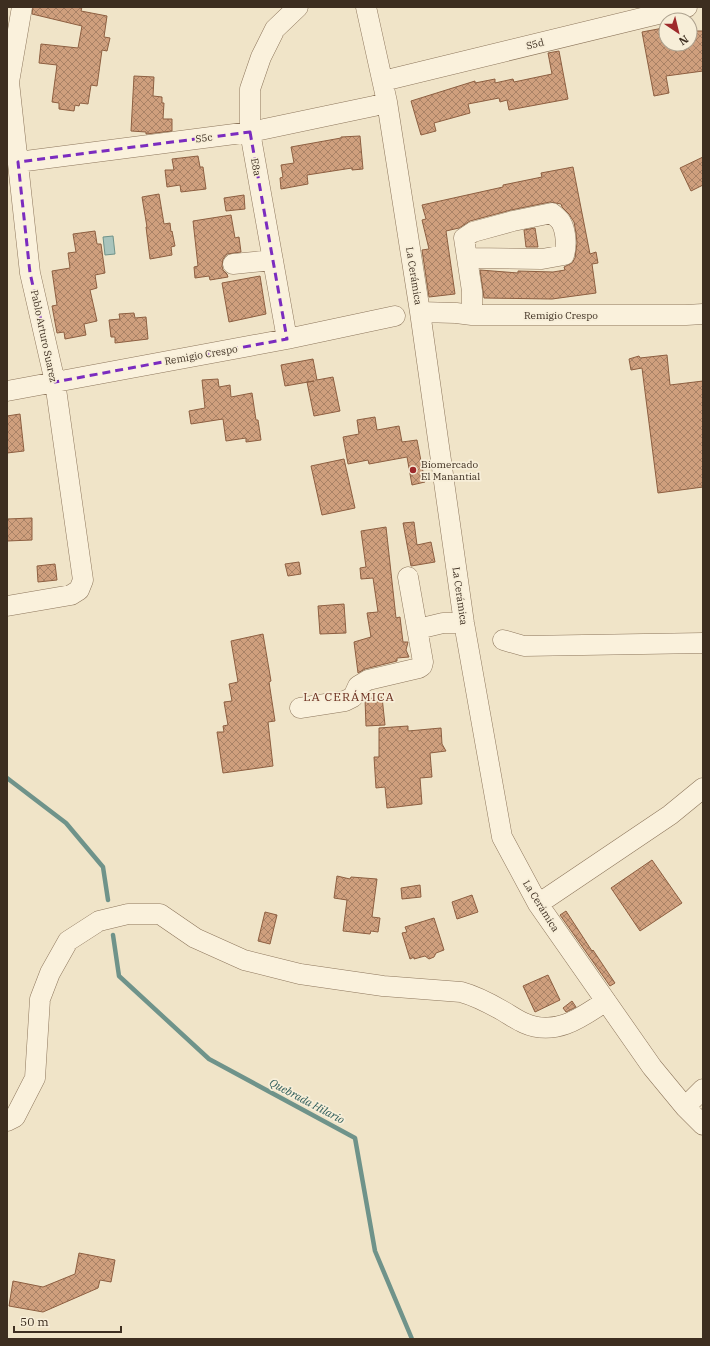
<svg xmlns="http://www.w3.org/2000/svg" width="710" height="1346" viewBox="0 0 710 1346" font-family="'IBM Plex Serif',serif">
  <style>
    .water { fill: #a9c4bc; stroke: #6f938a }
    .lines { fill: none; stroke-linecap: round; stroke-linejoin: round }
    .stream { stroke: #6f938a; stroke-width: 4.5 }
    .building { fill: url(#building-cross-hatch); stroke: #8d5f41 }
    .minor-casing { stroke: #8d765c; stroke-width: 21 }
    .minor { stroke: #faf1dc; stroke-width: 20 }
    .marked { fill: none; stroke: #7b2cbf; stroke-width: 3; stroke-dasharray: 8 5; stroke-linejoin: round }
    .poi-dot { fill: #9e2a2b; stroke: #f7eed8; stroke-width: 1.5 }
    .labels { text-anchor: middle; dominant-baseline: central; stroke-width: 3.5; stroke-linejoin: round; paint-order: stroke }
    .street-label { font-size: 10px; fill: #3d2e20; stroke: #f7eed8 }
    .poi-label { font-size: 10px; fill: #3d2e20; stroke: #f7eed8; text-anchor: start }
    .water-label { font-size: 11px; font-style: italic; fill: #2f5d5a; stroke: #f7eed8 }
    .quarter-label { font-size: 12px; letter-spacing: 1px; fill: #6b2e1e; stroke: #f7eed8 }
  </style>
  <defs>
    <pattern id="building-cross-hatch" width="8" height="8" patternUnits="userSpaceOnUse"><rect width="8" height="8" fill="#cf9f7d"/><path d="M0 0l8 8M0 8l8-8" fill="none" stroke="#a98266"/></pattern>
  </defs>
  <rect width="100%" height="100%" fill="#f0e4c8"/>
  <path class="water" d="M 113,236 L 115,254 L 105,255 L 103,237 Z"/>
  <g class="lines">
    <path class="stream" d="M 7,778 L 66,823 L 103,867 L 108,900
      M 113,935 L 119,976 L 209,1059 L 355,1138 L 375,1251 L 412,1339"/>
  </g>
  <path class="building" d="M 33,7 L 82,7 L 81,11 L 107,16 L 104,37 L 110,38 L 107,51 L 102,50 L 97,86 L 91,85 L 88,104 L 80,103 L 79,106 L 75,105 L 74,111 L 59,109 L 59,103 L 52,102 L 57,65 L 39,63 L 41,44 L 78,48 L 82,26 L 32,14 Z
    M 666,26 L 666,44 L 690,44 L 690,31 L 703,31 L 703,71 L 666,76 L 669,93 L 654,96 L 642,32 L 658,29 Z
    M 559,51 L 568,99 L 509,110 L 507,100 L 500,102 L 499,98 L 468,104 L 470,113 L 434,123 L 436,131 L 421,135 L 411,101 L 475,81 L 475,83 L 495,79 L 495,83 L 513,79 L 514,82 L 552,74 L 548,53 Z
    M 134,76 L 154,77 L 153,96 L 162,97 L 162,103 L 164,103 L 163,119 L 172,119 L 172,131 L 146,134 L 146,132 L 131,131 Z
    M 360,136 L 363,169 L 352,170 L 352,168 L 307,175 L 308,184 L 281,189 L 280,178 L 283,177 L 281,165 L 294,163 L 291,147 L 341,138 L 341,137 Z
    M 198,156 L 200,167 L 203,167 L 206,189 L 181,192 L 180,185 L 167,187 L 165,170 L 174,170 L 172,159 Z
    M 703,157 L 703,185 L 691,191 L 680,168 Z
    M 573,167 L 590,254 L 596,252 L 598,263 L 592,264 L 596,293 L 552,299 L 484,298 L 480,270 L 518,273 L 518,271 L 553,272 L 565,270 L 564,267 L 572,263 L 575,258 L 577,243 L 576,233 L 574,222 L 569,214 L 562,207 L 561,204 L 550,202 L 511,210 L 470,221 L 459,228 L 446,231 L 455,294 L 429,297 L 422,250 L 429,249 L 422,220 L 426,219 L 422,205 L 503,187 L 503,185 L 542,177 L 541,173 Z
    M 159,194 L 164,224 L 170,223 L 171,232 L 172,231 L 175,246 L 171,247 L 172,255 L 150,259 L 146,227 L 147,227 L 142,197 Z
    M 244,195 L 245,209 L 226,211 L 224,198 Z
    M 231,215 L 235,238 L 239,237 L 241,252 L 227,254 L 223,259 L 222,266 L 223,270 L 227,274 L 228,277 L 210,280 L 209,276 L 195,278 L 194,267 L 198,266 L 193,221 Z
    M 535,228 L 538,247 L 526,247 L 524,230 Z
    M 95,231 L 97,244 L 101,244 L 105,273 L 95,275 L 97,288 L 90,290 L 97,321 L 84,324 L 86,335 L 65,339 L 64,332 L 57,333 L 52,306 L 57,305 L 52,271 L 70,268 L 68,253 L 76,252 L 73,234 Z
    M 260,276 L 266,314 L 229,322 L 222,283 Z
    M 134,313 L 135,318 L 146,317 L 148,339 L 115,343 L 115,337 L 111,337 L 109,320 L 120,319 L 119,314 Z
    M 667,355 L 670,385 L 703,381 L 703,487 L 658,493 L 642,368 L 631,370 L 629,359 L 639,356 L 640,358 Z
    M 313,359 L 317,380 L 333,377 L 340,411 L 314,416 L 307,382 L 314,381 L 285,386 L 281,365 Z
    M 218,379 L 219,387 L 230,385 L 231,397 L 252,393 L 256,420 L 258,420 L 261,440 L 246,442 L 246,438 L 226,441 L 223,419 L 191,424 L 189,411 L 205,408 L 202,380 Z
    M 20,414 L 24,451 L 7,453 L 7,416 Z
    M 375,417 L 377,430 L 399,426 L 402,442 L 417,440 L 425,482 L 412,485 L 407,457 L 369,464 L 368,460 L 348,464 L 343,437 L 359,434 L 357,420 Z
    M 344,459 L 355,508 L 322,515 L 311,466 Z
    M 32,518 L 32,540 L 7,541 L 7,519 Z
    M 414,522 L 417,545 L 431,542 L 435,562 L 411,566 L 403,523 Z
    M 386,527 L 396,618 L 400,617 L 403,642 L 408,642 L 406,650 L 409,657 L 397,658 L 397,661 L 365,669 L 358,673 L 354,642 L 371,637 L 367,613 L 378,612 L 373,578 L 361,579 L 360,568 L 366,567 L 361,531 Z
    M 299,562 L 301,574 L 288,576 L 285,564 Z
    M 55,564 L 57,580 L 38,582 L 37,566 Z
    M 344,604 L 346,633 L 320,634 L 318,606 Z
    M 263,634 L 271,681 L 269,682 L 275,721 L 268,722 L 273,766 L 223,773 L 217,732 L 224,732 L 223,726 L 228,725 L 224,702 L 232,701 L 229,684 L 238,682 L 231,641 Z
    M 382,697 L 385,725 L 366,726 L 365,699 Z
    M 408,726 L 408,731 L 441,728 L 442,744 L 446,751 L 430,753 L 432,777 L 420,778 L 422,804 L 387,808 L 385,787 L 376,788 L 374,757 L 379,757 L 379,728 Z
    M 652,860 L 682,903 L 640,931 L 611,888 Z
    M 337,876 L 350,879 L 351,877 L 377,879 L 372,917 L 380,918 L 378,932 L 371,931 L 370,934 L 343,931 L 347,900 L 334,898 Z
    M 420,885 L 421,897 L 402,899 L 401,888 Z
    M 472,895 L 478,912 L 457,919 L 452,902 Z
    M 566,911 L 592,951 L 593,950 L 615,983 L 610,986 L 560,915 Z
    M 265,912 L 277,915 L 270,944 L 258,941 Z
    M 434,918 L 444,950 L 436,953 L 434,957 L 429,959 L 425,956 L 414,959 L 414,957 L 410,959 L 402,933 L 407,932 L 405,927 Z
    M 548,975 L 560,1000 L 535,1012 L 523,986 Z
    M 572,1001 L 576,1007 L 566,1012 L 563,1008 Z
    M 79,1253 L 115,1260 L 111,1282 L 100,1280 L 98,1288 L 43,1312 L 9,1306 L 13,1281 L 43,1287 L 75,1274 Z"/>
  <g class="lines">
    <g class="minor-casing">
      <path id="minor" d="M 366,7 L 387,102 L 420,312 L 464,623 L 502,837 L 538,904 L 652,1067 L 685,1107 L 703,1125
        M 383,81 L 687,7
        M 18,162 L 250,132 L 374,106 L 387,102
        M 468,258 L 542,259 L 564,255 C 567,246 566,231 561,222 C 559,219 555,216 552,213 L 513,221 L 473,232 L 464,238 L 472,291 L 472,315
        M 233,264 L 273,260
        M 420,312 L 456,313 L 472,315 L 686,315 L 703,314
        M 287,339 L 250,132 L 250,89 L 261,57 L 275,29 L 298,7
        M 7,391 L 287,339 L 395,316
        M 7,606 L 71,595 L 79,590 L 83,580 L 55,382 L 30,273 L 9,82 L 22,7
        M 418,629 L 443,623 L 464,623
        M 503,640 L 524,646 L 703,643
        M 300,708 L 345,701 L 353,697 L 358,686 L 368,680 L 419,668 L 422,666 L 423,662 L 408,577
        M 538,904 L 670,815 L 703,788
        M 685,1107 L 703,1089
        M 7,1121 L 15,1117 L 35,1078 L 40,999 L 50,973 L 68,941 L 99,921 L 128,914 L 160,914 L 195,938 L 244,960 L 300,974 L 383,986 L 461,992 C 476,996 489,1003 503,1011 C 510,1015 517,1020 524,1023 C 555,1037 581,1018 606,1001"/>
    </g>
    <use href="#minor" class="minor"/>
  </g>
  <path class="marked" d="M 250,132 L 287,339 L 55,382 L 30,273 L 18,162 Z"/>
  <circle class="poi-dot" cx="413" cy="470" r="4"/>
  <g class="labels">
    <g class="street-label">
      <text transform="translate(535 44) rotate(-14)">S5d</text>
      <text transform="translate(204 138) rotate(-7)">S5c</text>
      <text transform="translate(256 167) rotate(80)">E8a</text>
      <text transform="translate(414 276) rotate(81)">La Cerámica</text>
      <text x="561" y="315">Remigio Crespo</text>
      <text transform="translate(44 336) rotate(78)">Pablo Arturo Suarez</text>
      <text transform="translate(201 355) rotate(-10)">Remigio Crespo</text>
      <text transform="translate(460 596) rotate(82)">La Cerámica</text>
      <text transform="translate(541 906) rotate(58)">La Cerámica</text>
    </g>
    <g class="poi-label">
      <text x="421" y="464">Biomercado<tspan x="421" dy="12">El Manantial</tspan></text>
    </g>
    <g class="water-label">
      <text transform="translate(307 1101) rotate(28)">Quebrada Hilario</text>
    </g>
    <g class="quarter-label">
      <text x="349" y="696">LA CERÁMICA</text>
    </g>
  </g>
  <rect width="710" height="1346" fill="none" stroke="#3d2e20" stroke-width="16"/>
  <g transform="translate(678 32) rotate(145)"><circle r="19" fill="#f7eed8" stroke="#ada18e"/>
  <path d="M0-3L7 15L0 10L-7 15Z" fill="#9e2a2b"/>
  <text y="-6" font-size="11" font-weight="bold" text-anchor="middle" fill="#3d2e20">N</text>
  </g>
  <path d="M14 1326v6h107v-6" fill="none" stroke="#3d2e20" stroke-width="2"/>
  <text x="20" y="1326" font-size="12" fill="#3d2e20" stroke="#f7eed8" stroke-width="3" paint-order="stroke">50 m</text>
</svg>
